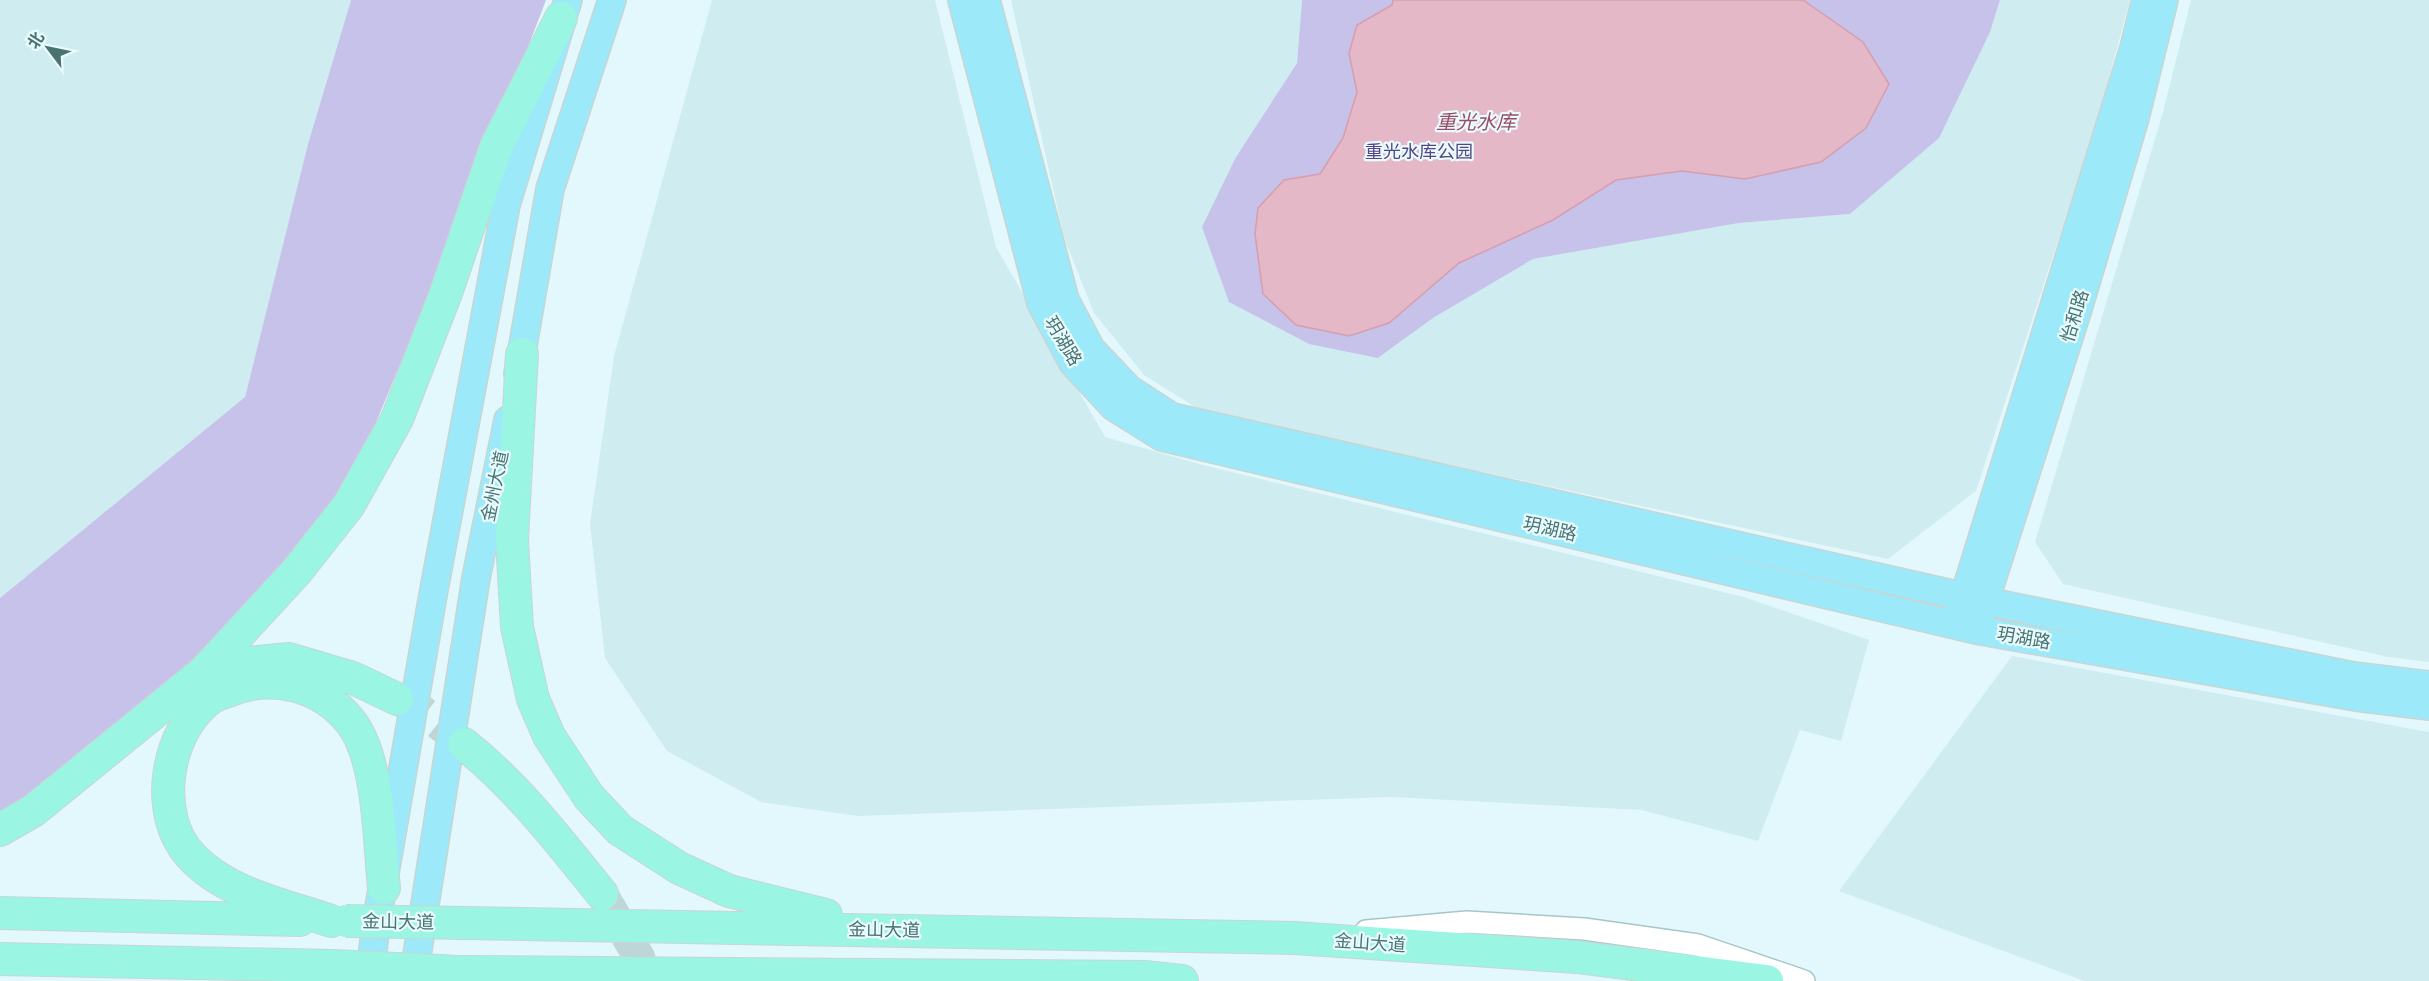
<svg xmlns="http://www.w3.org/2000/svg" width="2429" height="981" viewBox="0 0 2429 981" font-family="Signika,'Noto Sans SC',sans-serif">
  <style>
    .residential { fill: #cfedf0 }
    .green { fill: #c7c2e9 }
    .water { fill: #e4b8c6; stroke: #d69eaf; stroke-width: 1.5 }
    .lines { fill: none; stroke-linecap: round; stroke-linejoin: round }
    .highway-tunnel { stroke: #bdd7d9; stroke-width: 32; stroke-dasharray: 32 16; stroke-linecap: butt }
    .minor-casing { stroke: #a5c7c6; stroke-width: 24 }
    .major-casing { stroke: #c9d5d4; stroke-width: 30 }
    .highway-casing { stroke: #c9d5d4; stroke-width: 34 }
    .minor { stroke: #fff; stroke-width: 21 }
    .major { stroke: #9ceaf9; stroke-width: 27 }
    .highway { stroke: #9bf5e3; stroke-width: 32 }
    .highway-bridge-casing { stroke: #c9d5d4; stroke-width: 34; stroke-linecap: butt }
    .highway-bridge { stroke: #9bf5e3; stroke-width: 32 }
    .labels { text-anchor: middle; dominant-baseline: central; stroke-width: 4.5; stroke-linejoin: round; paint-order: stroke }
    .park-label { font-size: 18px; fill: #564784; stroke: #e9fbff }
    .street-label { font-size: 18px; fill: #4a736f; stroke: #e9fbff }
    .water-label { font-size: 20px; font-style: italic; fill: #9b4d64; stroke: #e9fbff }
  </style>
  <rect width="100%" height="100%" fill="#e3f8fc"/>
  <path class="residential" d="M 0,0 L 351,0 L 308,144 L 245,397 L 0,598 Z
    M 712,0 L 935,0 L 996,247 L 1105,437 L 1203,465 L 1744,597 L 1869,640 L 1841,741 L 1800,730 L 1758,841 L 1642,810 L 1391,797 L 858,816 L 761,802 L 667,751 L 605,658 L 590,524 L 614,356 Z
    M 1011,0 L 1302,0 L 1297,63 L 1236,157 L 1378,358 L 1433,318 L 1533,259 L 1739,223 L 1850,214 L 1990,32 L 2000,0 L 2130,0 L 2098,119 L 1976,491 L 1888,559 L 1203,412 L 1144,375 L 1094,313 L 1064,238 Z
    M 2191,0 L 2429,0 L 2429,662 L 2388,657 L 2063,584 L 2035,542 L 2163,112 Z
    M 2012,656 L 2429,732 L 2429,981 L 2085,981 L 1839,891 Z"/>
  <path class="green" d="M 351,0 L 546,0 L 488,151 L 361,459 L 337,502 L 269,593 L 143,709 L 0,821 L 0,598 L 245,397 L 308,144 Z
    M 1302,0 L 2000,0 L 1990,32 L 1939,138 L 1850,214 L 1739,223 L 1533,259 L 1433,318 L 1378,358 L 1309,344 L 1229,302 L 1202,227 L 1236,157 L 1297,63 Z"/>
  <path class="water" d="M 1393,0 L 1803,0 L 1863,42 L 1889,84 L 1866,128 L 1821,162 L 1745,179 L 1682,171 L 1616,180 L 1553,220 L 1459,263 L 1389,323 L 1349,336 L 1296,325 L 1263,294 L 1255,234 L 1258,208 L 1284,180 L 1320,174 L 1343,138 L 1357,92 L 1349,53 L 1357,25 L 1392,5 Z"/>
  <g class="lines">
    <path class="highway-tunnel" d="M 397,699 L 422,711 L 464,744
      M 602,894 L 639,957 L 646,981"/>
    <g class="minor-casing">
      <path id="minor" d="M 1366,931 L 1467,922 L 1584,929 L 1698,945 L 1804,981"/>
    </g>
    <g class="major-casing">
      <path id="major" d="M 962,0 L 1041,303 L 1073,363 L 1114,407 L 1162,437 L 1976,630 L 2356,697 L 2429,706
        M 986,0 L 1065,300 L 1091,349 L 1129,389 L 1172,417 L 1965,597 L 2353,676 L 2429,685
        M 518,374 L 550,189 L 612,0
        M 1959,613 L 2134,48 L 2144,7
        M 1980,617 L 2078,309 L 2135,118 L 2164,0
        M 369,981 L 376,925 L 433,595 L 506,205 L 568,0
        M 413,981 L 476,578 L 508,420"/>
    </g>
    <g class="highway-casing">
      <path id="highway" d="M 522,354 L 512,540 L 517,627 L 533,699 L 549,736 L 589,797 L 620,830 L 679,868 L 729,891 L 826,915
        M 237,664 L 289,659 L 353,678 L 397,699
        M 464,744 C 518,787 559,841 602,894
        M 0,830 L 33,811 L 204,672 L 297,571 L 349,505 L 397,419 L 446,293 L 496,147 L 561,18
        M 0,913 L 300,920
        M 331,921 C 284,905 227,894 192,857 C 152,816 165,731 211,698 C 215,695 222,693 228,691 C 271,673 320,684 350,721 C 380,758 379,842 384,888
        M 464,923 L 1294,938 L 1577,957 L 1767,981
        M 0,959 L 333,966
        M 460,972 L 1144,977 L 1182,981"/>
    </g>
    <use href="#minor" class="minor"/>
    <use href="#major" class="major"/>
    <use href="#highway" class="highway"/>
    <g class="highway-bridge-casing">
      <path id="highway-bridge" d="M 346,921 L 464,923
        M 333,966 L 460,972"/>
    </g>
    <use href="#highway-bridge" class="highway-bridge"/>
  </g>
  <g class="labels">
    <g class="park-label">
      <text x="1419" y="152">重光水库公园</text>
    </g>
    <g class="street-label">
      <text transform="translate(2075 316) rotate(-73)">怡和路</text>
      <text transform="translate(1063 341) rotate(59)">玥湖路</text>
      <text transform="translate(495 486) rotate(-78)">金州大道</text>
      <text transform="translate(1550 529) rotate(13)">玥湖路</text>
      <text transform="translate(2024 638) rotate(10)">玥湖路</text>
      <text transform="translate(398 922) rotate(1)">金山大道</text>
      <text transform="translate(884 930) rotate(1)">金山大道</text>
      <text transform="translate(1370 943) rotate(4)">金山大道</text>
    </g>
    <g class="water-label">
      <text x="1476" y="122">重光水库</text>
    </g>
  </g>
  <g transform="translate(48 48) rotate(302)" stroke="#e9fbff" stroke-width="4.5" paint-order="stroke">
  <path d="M0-4.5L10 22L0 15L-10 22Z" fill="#4a736f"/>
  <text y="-9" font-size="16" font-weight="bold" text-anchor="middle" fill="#4a736f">北</text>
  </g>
</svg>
